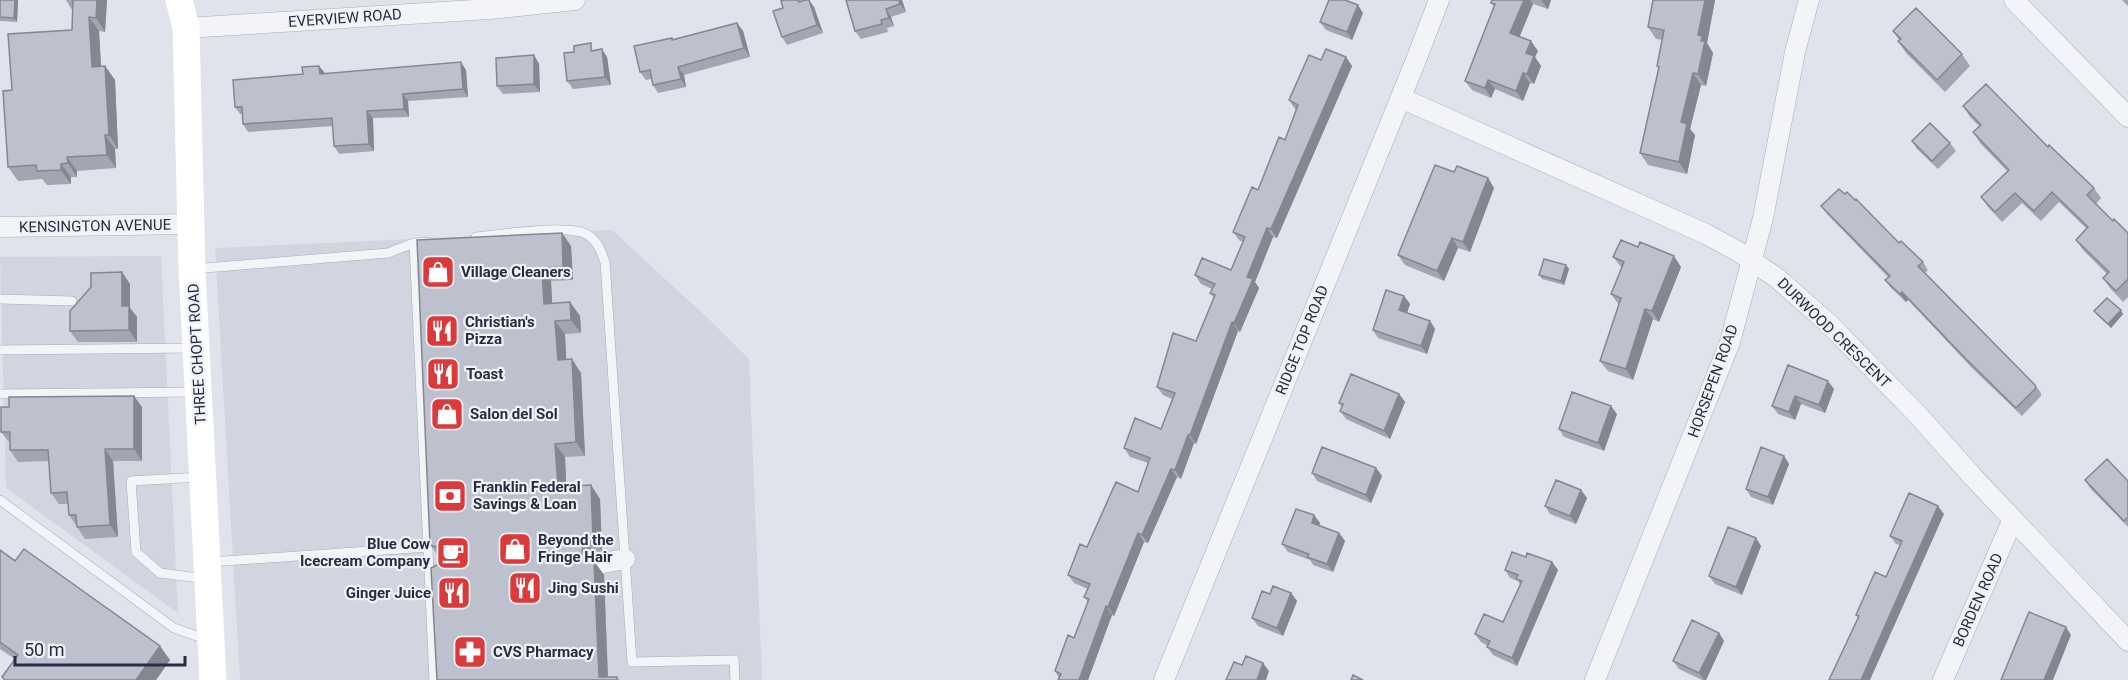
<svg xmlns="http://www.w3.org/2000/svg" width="2128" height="680" viewBox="0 0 2128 680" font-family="Roboto,sans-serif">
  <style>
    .built { fill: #d2d5e0 }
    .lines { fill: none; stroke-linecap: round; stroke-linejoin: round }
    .lane-casing { stroke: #a8acb9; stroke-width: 10 }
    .street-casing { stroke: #a8acb9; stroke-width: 21 }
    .lane { stroke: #f3f4f8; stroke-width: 9 }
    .street { stroke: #f3f4f8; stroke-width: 20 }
    .secondary { stroke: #fff; stroke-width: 27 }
    .wall { fill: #a3a6b1 }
    .shaded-wall { fill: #848790 }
    .building { fill: #bdc1ce; stroke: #848790; stroke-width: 1.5 }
    .labels { text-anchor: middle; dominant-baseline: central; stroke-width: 4.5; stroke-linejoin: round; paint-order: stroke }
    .street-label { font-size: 15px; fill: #272d44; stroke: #f0f2f8 }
    .poi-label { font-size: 15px; font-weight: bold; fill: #272d44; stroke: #f0f2f8; text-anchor: start }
  </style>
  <rect width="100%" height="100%" fill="#e0e3eb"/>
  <path class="built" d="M 612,230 L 714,324 L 749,359 L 762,680 L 240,680 L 215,248 Z
    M 161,256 L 178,613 L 6,488 L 0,257 Z"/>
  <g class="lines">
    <g class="lane-casing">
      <path id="lane" d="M 476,237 C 499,235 570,223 588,235 C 598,242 601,251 605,262 L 632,662 L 734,660 L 735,680
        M 414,243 L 434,680
        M 193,269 L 388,253 L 414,243 L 429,242
        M 0,299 L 72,301
        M 0,350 L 193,348
        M 0,394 L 197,392
        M 201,477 L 131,481 L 136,552 L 160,573 L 207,579
        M 0,500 L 174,628 L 208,640
        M 209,562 L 428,547"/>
    </g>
    <g class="street-casing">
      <path id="street" d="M 2014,0 L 2128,117
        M 186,28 L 490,9 L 575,0
        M 1401,98 L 1706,234 L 1739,252 L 1777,278 L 1828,323 L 1917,414 L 1973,477 L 2128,641
        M 0,227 L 190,224
        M 603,563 L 625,559
        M 1164,680 L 1416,60 L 1439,0
        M 1595,680 L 1730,342 L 1763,218 L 1795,52 L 1809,0
        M 1943,680 L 2013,519"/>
    </g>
    <use href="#lane" class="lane"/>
    <use href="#street" class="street"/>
    <path class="secondary" d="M 179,0 L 186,28 L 192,270 L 213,680"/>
  </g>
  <path class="wall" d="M 0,0 L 18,0 L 17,22 L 0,21 Z
    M 66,0 L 107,0 L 105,32 L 99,31 L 101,67 L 105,66 L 115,80 L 118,149 L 115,149 L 116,168 L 77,171 L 77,177 L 71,177 L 71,184 L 47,185 L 42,179 L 18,181 L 8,167 L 12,90 L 72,30 L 72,10 Z
    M 783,0 L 800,0 L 801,1 L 814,7 L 823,33 L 787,45 L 782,37 Z
    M 846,0 L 902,0 L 906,12 L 891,17 L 894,26 L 887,28 L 888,32 L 861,39 L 855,31 Z
    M 1492,0 L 1551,0 L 1548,9 L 1533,4 L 1519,37 L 1538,51 L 1535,57 L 1541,66 L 1534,84 L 1530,83 L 1523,101 L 1495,89 L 1491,98 L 1472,90 L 1465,81 L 1494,6 L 1491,3 Z
    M 1653,0 L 1715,0 L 1707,43 L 1713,53 L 1706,86 L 1701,85 L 1690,129 L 1695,135 L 1687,174 L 1648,165 L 1640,153 L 1659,68 L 1657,66 L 1663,40 L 1656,39 L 1648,27 Z
    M 2122,0 L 2128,0 L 2128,6 Z
    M 1363,13 L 1352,40 L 1326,30 L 1320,22 Z
    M 737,23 L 743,31 L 750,57 L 684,75 L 686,87 L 658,93 L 653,85 L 651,79 L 646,80 L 640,72 L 673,39 Z
    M 1893,31 L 1962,54 L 1970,66 L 1945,92 L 1906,53 L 1898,41 L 1899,40 Z
    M 534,55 L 539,64 L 540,92 L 503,94 L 497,86 Z
    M 607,57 L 611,85 L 573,89 L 567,81 Z
    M 1346,57 L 1352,66 L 1277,238 L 1273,237 L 1255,282 L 1259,288 L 1240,332 L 1238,331 L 1196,444 L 1194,443 L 1181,479 L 1177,477 L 1148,543 L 1144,542 L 1114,616 L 1112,615 L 1088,680 L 1058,680 L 1059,678 L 1055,671 L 1074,638 L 1088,602 L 1084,597 L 1088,589 L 1074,583 L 1068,575 L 1087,547 L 1138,492 L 1148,463 L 1130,457 L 1124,448 L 1161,429 L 1172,399 L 1163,395 L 1157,387 L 1196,341 L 1214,298 L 1210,293 L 1212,289 L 1201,284 L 1195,275 L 1231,270 L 1243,242 L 1239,240 L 1233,232 L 1258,190 L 1285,140 L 1296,110 L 1295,109 L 1289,100 L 1321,60 Z
    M 466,70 L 468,97 L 408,101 L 409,117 L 373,118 L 374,151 L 339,154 L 334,146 L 333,126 L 248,132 L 243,124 L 242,114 L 240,114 L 235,107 L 325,73 Z
    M 1963,106 L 2048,147 L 2094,188 L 2101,198 L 2096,204 L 2113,221 L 2128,233 L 2128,297 L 2123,302 L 2110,288 L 2103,278 L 2107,274 L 2083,250 L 2076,240 L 2087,229 L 2059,202 L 2041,221 L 2022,203 L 2002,222 L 1988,207 L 1981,197 L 2008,172 L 1980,143 L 1973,132 L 1979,126 L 1970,117 Z
    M 1912,141 L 1950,143 L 1956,151 L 1938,169 L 1917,149 Z
    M 1454,172 L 1488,178 L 1494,188 L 1470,252 L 1458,248 L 1444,281 L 1405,265 L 1398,255 Z
    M 1845,194 L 1899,243 L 1923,262 L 1928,270 L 1925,273 L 2035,385 L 2041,393 L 2041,396 L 2022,416 L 1972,368 L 1908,300 L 1906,302 L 1891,288 L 1885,280 L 1888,277 L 1827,214 L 1821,206 Z
    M 562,233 L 571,246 L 573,280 L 551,281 L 552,303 L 570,302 L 580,316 L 581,333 L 565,334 L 566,359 L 581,373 L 585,456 L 565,457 L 566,487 L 591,485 L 600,499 L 602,551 L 595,554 L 593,561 L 594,561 L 604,575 L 608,677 L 617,677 L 620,680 L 437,680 L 441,563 L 442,559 L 440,558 L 430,545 L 417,240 Z
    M 1613,257 L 1681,267 L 1659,322 L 1653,319 L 1633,380 L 1608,371 L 1600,361 L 1619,305 L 1611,294 L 1622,268 Z
    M 1566,265 L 1569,269 L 1564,285 L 1542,279 L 1539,275 Z
    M 130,284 L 130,308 L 137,317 L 137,342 L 78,342 L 70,331 Z
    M 1404,296 L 1410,304 L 1407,313 L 1430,321 L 1435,329 L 1427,354 L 1378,338 L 1373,330 Z
    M 2094,311 L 2123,314 L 2111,328 L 2097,315 Z
    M 1788,365 L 1834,389 L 1825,413 L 1801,404 L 1795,420 L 1778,414 L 1772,406 Z
    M 1399,394 L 1405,402 L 1390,439 L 1346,419 L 1340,411 L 1342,407 L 1339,403 Z
    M 142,407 L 142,461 L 113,461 L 118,537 L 85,539 L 69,515 L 68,504 L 59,504 L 51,493 L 49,461 L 18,462 L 10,450 L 10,443 L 1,432 Z
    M 1617,414 L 1604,451 L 1564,437 L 1559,429 Z
    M 1784,456 L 1789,464 L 1773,505 L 1751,497 L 1746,489 Z
    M 1376,468 L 1382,476 L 1371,503 L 1317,481 L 1312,473 Z
    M 2085,480 L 2128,481 L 2128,527 L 2090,488 Z
    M 1581,490 L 1587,498 L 1576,524 L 1550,514 L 1545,506 Z
    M 1944,514 L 1858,618 L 1856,615 L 1886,577 L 1900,545 L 1896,544 L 1890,536 Z
    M 1314,515 L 1320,523 L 1319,525 L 1339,533 L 1345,541 L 1333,572 L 1313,565 L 1310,560 L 1288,552 L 1282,544 Z
    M 1756,538 L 1761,546 L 1742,595 L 1715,584 L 1709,576 Z
    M 0,550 L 170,660 L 156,680 L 4,680 L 2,677 L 15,659 L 0,649 Z
    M 1526,557 L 1552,562 L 1558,570 L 1517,666 L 1493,655 L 1487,647 L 1488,646 L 1481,642 L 1475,634 L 1503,622 L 1520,585 L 1518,581 L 1510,578 L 1505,570 Z
    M 1291,593 L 1297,601 L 1283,636 L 1258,626 L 1252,618 L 1270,594 Z
    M 1719,633 L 1724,641 L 1706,680 L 1702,680 L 1679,669 L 1673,661 Z"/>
  <path class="shaded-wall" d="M 15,0 L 18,0 L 17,22 L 14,18 Z
    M 97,0 L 107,0 L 105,32 L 96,18 Z
    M 809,0 L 814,7 L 823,33 L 817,25 Z
    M 899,0 L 902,0 L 906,12 L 900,4 Z
    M 1524,0 L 1530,0 L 1533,4 L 1517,43 L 1510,33 Z
    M 1541,0 L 1551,0 L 1548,9 Z
    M 1705,0 L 1715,0 L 1707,43 L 1713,53 L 1706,86 L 1698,74 L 1698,35 Z
    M 1358,5 L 1363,13 L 1352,40 L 1347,32 Z
    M 886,9 L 891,17 L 894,26 L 889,18 Z
    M 89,17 L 99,31 L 102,81 L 92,67 Z
    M 737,23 L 743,31 L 750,57 L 744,48 Z
    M 1531,41 L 1538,51 L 1535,57 L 1541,66 L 1534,84 L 1527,74 L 1526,53 Z
    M 602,49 L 607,57 L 611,85 L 605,77 Z
    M 534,55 L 539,64 L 540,92 L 534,84 Z
    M 1346,57 L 1352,66 L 1277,238 L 1271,229 Z
    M 461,62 L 466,70 L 468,97 L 463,89 Z
    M 105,66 L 115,80 L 118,149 L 109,135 Z
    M 319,66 L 325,73 L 320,74 Z
    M 678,67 L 684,75 L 686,87 L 681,79 Z
    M 1523,73 L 1530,83 L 1523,101 L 1516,91 Z
    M 1693,73 L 1701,85 L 1690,129 L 1695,135 L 1687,174 L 1679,162 L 1681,122 Z
    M 1488,80 L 1495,89 L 1491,98 L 1485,88 Z
    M 403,94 L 408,101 L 409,117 L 404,109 Z
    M 367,111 L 373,118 L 374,151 L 369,144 Z
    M 105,135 L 115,149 L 116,168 L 107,155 Z
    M 67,157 L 77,171 L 77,177 L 68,163 Z
    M 61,164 L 71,177 L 71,184 L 61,170 Z
    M 1488,178 L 1494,188 L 1470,252 L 1463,242 Z
    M 1267,228 L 1273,237 L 1255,282 L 1259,288 L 1240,332 L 1234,323 L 1247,277 Z
    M 562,233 L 571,246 L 573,280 L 563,267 Z
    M 1452,238 L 1458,248 L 1444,281 L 1437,271 Z
    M 1674,256 L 1681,267 L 1659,322 L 1652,311 Z
    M 1566,265 L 1569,269 L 1564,285 L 1561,281 Z
    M 542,268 L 551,281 L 553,317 L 544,304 Z
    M 122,272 L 130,284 L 130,308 L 137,317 L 137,342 L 129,330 L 122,306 Z
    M 1902,292 L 1908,300 L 1906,302 L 1900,294 Z
    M 1404,296 L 1410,304 L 1405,318 L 1399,310 Z
    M 570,302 L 580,316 L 581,333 L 571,320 Z
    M 1645,309 L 1653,319 L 1633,380 L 1626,369 Z
    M 2121,310 L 2123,314 L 2111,328 L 2108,324 Z
    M 555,321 L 565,334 L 567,373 L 558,360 Z
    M 1430,321 L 1435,329 L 1427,354 L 1421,346 Z
    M 1232,322 L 1238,331 L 1196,444 L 1190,435 Z
    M 572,359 L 581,373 L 585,456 L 576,442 Z
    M 1828,381 L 1834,389 L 1825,413 L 1819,405 Z
    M 1399,394 L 1405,402 L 1390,439 L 1384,431 Z
    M 134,396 L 142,407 L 142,461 L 134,449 Z
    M 1795,396 L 1801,404 L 1795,420 L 1789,412 Z
    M 1611,406 L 1617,414 L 1604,451 L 1598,443 Z
    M 1188,435 L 1194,443 L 1181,479 L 1175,470 Z
    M 555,444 L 565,457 L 567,500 L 558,487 Z
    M 105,449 L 113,461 L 118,537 L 110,525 Z
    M 1784,456 L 1789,464 L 1773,505 L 1768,497 Z
    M 1376,468 L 1382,476 L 1371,503 L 1366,495 Z
    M 1171,469 L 1177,477 L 1148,543 L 1142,535 Z
    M 591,485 L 600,499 L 602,551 L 593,538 Z
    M 1581,490 L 1587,498 L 1576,524 L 1570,516 Z
    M 1938,506 L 1944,514 L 1870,680 L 1861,680 Z
    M 1314,515 L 1320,523 L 1317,531 L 1312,523 Z
    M 1138,533 L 1144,542 L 1114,616 L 1108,607 Z
    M 1339,533 L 1345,541 L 1333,572 L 1327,564 Z
    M 1756,538 L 1761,546 L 1742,595 L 1736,587 Z
    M 585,541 L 595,554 L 591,565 L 585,558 L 582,551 Z
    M 594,561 L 604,575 L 608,680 L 599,677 Z
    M 1552,562 L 1558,570 L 1517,666 L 1512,658 Z
    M 1291,593 L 1297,601 L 1283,636 L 1277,628 Z
    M 1106,606 L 1112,615 L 1088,680 L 1079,680 Z
    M 2066,627 L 2071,635 L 2053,680 L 2044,680 Z
    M 1719,633 L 1724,641 L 1706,680 L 1704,680 L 1699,673 Z
    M 160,646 L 170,660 L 156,680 L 136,680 Z
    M 1263,663 L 1269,671 L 1266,680 L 1257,680 Z"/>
  <path class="building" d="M 0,0 L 15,0 L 14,18 L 0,17 Z
    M 73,0 L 97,0 L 96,18 L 89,17 L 92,67 L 105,66 L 109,135 L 105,135 L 107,155 L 67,157 L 68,163 L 61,164 L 61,170 L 37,171 L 36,165 L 8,167 L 3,91 L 12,90 L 8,34 L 72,30 Z
    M 783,0 L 798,0 L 799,2 L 805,0 L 809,0 L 817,25 L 782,37 L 773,11 L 783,8 L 781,1 Z
    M 846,0 L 899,0 L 900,4 L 886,9 L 889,18 L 881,20 L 882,24 L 855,31 Z
    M 1329,0 L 1345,0 L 1358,5 L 1347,32 L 1320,22 Z
    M 1492,0 L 1524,0 L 1510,33 L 1531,41 L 1526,53 L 1534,56 L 1527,74 L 1523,73 L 1516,91 L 1488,80 L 1485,88 L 1465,81 L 1495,4 L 1491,3 Z
    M 1653,0 L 1705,0 L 1698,35 L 1702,36 L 1701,41 L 1705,41 L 1698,74 L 1693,73 L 1681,122 L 1687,124 L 1679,162 L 1640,153 L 1659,67 L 1657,66 L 1664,30 L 1648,27 Z
    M 1916,8 L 1962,54 L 1937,80 L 1898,41 L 1901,39 L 1893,31 Z
    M 737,23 L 744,48 L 678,67 L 681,79 L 653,85 L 650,70 L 640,72 L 634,46 L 672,38 L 672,40 Z
    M 591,43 L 591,51 L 602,49 L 605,77 L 567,81 L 564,53 L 574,52 L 574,46 Z
    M 1326,49 L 1346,57 L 1271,229 L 1267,228 L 1247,277 L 1253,279 L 1234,323 L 1232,322 L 1190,435 L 1188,435 L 1175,470 L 1171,469 L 1142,535 L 1138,533 L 1108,607 L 1106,606 L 1079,680 L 1058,680 L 1061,674 L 1055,671 L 1068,635 L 1074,638 L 1089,599 L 1084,597 L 1090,584 L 1068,575 L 1080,544 L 1087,547 L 1116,482 L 1138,492 L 1150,458 L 1124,448 L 1135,418 L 1161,429 L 1175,393 L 1157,387 L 1173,333 L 1196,341 L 1215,295 L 1210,293 L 1215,284 L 1195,275 L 1202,258 L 1231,270 L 1245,237 L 1233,232 L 1252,187 L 1258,190 L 1279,137 L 1285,140 L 1298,105 L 1289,100 L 1309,55 L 1321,60 Z
    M 534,55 L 534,84 L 497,86 L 496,58 Z
    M 461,62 L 463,89 L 403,94 L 404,109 L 367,111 L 369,144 L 334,146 L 332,118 L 243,124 L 242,107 L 235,107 L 233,80 L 303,74 L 302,67 L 319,66 L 320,74 Z
    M 1986,84 L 2048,147 L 2049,145 L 2094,188 L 2087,195 L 2113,221 L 2114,219 L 2128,233 L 2128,279 L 2116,291 L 2103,278 L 2109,272 L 2076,240 L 2088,227 L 2052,192 L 2034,211 L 2015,193 L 1995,212 L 1981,197 L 2009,170 L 1973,132 L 1981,125 L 1963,106 Z
    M 1930,123 L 1950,143 L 1932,161 L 1912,141 Z
    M 1435,165 L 1454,172 L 1457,166 L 1488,178 L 1463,242 L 1452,238 L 1437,271 L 1398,255 Z
    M 1839,189 L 1845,194 L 1847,192 L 1855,200 L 1856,199 L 1899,243 L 1901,241 L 1923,262 L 1918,266 L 2035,385 L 2036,388 L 2016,408 L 1967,360 L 1902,292 L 1900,294 L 1885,280 L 1890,276 L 1821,206 Z
    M 562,233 L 563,267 L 542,268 L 544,304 L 570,302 L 571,320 L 555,321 L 558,360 L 572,359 L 576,442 L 555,444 L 558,487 L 591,485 L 593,538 L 585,541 L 582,551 L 585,558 L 594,561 L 599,677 L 617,677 L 617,680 L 437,680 L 431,568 L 441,563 L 443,556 L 437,547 L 430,545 L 417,240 Z
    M 1621,240 L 1638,247 L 1640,242 L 1674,256 L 1652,311 L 1645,309 L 1626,369 L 1600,361 L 1621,298 L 1611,294 L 1624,262 L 1613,257 Z
    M 1544,259 L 1566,265 L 1561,281 L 1539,275 Z
    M 122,272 L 122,306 L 129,306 L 129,330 L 70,331 L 70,311 L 91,287 L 91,273 Z
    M 1386,290 L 1404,296 L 1399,310 L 1430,321 L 1421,346 L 1373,330 Z
    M 2107,298 L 2121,310 L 2108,324 L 2094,311 Z
    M 1788,365 L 1828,381 L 1819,405 L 1795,396 L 1789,412 L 1772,406 Z
    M 1351,374 L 1399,394 L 1384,431 L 1340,411 L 1343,404 L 1339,403 Z
    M 1572,392 L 1611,406 L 1598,443 L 1559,429 Z
    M 134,396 L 134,449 L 105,449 L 110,525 L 77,527 L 76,515 L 69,515 L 67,492 L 51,493 L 48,450 L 10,450 L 10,432 L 1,432 L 1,407 L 9,407 L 9,397 Z
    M 1322,447 L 1376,468 L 1366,495 L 1312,473 Z
    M 1761,447 L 1784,456 L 1768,497 L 1746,489 Z
    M 2107,459 L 2128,481 L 2128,517 L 2124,521 L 2085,480 Z
    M 1556,480 L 1581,490 L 1570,516 L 1545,506 Z
    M 1909,493 L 1938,506 L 1861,680 L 1829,680 L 1859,616 L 1856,615 L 1875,572 L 1886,577 L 1902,541 L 1890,536 Z
    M 1296,509 L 1314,515 L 1312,523 L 1339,533 L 1327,564 L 1307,557 L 1309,554 L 1282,544 Z
    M 1728,527 L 1756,538 L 1736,587 L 1709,576 Z
    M 24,549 L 160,646 L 136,680 L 5,680 L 2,677 L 18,655 L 0,642 L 0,550 L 15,561 Z
    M 1512,552 L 1526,557 L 1527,553 L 1552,562 L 1512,658 L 1487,647 L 1490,641 L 1475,634 L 1484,614 L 1503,622 L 1522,581 L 1516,579 L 1518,575 L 1505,570 Z
    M 1273,586 L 1291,593 L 1277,628 L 1252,618 L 1262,591 L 1270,594 Z
    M 2029,612 L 2066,627 L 2044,680 L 2001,680 Z
    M 1692,620 L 1719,633 L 1699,673 L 1673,661 Z
    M 1246,656 L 1263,663 L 1257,680 L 1226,680 L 1234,662 L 1242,665 Z
    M 1353,675 L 1363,680 L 1351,680 Z"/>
  <defs>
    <g id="shop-square" transform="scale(1.725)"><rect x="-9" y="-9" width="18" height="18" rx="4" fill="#dc393a" stroke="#f0f2f8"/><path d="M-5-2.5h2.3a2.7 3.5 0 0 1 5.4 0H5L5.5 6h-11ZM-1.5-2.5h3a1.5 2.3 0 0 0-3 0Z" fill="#fff"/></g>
    <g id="restaurant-square" transform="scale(1.725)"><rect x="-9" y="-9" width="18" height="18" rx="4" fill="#dc393a" stroke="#f0f2f8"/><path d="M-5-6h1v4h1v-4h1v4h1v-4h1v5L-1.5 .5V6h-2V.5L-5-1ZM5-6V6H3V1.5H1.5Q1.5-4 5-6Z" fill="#fff"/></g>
    <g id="bank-square" transform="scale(1.725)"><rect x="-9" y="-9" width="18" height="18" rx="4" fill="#dc393a" stroke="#f0f2f8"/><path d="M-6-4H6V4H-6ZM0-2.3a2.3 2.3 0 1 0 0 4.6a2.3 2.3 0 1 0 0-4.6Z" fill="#fff"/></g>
    <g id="cafe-square" transform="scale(1.725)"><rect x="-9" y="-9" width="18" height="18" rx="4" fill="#dc393a" stroke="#f0f2f8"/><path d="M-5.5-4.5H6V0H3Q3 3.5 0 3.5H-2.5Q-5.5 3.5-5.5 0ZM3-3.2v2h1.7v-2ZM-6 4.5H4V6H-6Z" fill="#fff"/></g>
    <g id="pharmacy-square" transform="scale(1.725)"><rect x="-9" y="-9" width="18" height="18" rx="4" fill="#dc393a" stroke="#f0f2f8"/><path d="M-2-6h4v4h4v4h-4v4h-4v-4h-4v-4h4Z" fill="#fff"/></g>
  </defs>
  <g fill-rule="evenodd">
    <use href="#shop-square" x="438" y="272"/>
    <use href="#restaurant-square" x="442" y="331"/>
    <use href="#restaurant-square" x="443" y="374"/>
    <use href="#shop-square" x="447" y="414"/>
    <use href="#bank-square" x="450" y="496"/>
    <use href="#shop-square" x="515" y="549"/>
    <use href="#cafe-square" x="453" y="553"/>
    <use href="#restaurant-square" x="525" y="588"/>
    <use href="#restaurant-square" x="454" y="593"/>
    <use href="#pharmacy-square" x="470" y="652"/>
  </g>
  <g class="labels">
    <g class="street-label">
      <text transform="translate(345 18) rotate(-4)">EVERVIEW ROAD</text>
      <text transform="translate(95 226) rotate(-1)">KENSINGTON AVENUE</text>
      <text transform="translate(1834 333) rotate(44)">DURWOOD CRESCENT</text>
      <text transform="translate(1302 340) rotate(-68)">RIDGE TOP ROAD</text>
      <text transform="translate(197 354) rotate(-93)">THREE CHOPT ROAD</text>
      <text transform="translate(1713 381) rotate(-70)">HORSEPEN ROAD</text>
      <text transform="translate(1978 600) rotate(-66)">BORDEN ROAD</text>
    </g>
    <g class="poi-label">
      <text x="461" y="272">Village Cleaners</text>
      <text x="465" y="322">Christian's<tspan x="465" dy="17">Pizza</tspan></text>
      <text x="466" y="374">Toast</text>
      <text x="470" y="414">Salon del Sol</text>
      <text x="473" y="487">Franklin Federal<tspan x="473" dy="17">Savings &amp; Loan</tspan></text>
      <text x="538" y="540">Beyond the<tspan x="538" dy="17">Fringe Hair</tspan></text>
      <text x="430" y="544" text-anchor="end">Blue Cow<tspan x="430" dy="17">Icecream Company</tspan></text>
      <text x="548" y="588">Jing Sushi</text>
      <text x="431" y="593" text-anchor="end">Ginger Juice</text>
      <text x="493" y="652">CVS Pharmacy</text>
    </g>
  </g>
  <path d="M15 656v9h170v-9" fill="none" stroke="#272d44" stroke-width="3"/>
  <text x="24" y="656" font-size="18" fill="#272d44" stroke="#f0f2f8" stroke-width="4.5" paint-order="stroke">50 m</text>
</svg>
